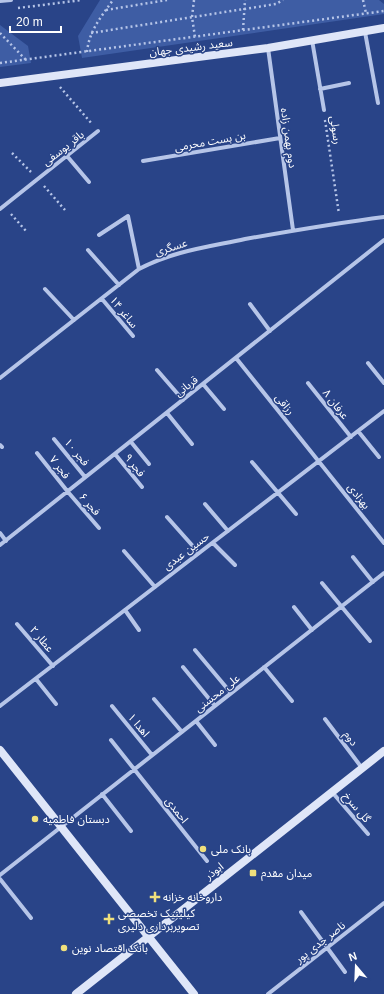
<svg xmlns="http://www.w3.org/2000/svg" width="384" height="994" viewBox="0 0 384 994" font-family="Helvetica,'Noto Sans Arabic',sans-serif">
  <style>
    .green { fill: #3e5da4 }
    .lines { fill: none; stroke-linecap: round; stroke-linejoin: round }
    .path { stroke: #b6c5e8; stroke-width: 2.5; stroke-dasharray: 2 3; stroke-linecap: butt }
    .street { stroke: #b6c5e8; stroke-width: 4 }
    .secondary { stroke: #dfe6f8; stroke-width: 8 }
    .poi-dot { fill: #f0e07c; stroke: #294488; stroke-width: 1.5 }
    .labels { text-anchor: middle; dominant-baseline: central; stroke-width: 3; stroke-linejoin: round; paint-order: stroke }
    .street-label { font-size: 11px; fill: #fff; stroke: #294488 }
    .poi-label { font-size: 11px; fill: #fff; stroke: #294488; text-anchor: start }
  </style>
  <rect width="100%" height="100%" fill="#294488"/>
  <path class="green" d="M 100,0 L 379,0 L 384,4 L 384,14 L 82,58 L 78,36 Z
    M 0,25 L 28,46 L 31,63 L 0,67 Z"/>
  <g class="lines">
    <path class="path" d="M 194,0 L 192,17 L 195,37
      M 363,0 L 366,13
      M 18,8 L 82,0
      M 106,10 L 167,0
      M 243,30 L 245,0
      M 0,33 L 26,60
      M 91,33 L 276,4 L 283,0
      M 87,52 C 89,31 101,17 113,0
      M 0,63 L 384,11
      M 60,87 L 92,124
      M 325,120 L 339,214
      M 12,153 L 31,172
      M 44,186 L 65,210
      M 11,214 L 26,231"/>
    <path class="street" d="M 0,1 L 11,0
      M 365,32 L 378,103
      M 312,40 L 324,110
      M 268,48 L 293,230
      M 320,89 L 349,83
      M 67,156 L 89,182
      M 143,161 L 280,138
      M 0,209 L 98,131
      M 99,235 L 128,216 L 139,269
      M 88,250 L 119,285
      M 45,289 L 74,320
      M 102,299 L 133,336
      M 250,304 L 270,331
      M 236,358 L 384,543
      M 368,363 L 384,383
      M 157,370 L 183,400
      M 0,378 L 139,269 C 173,251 208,247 245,239 C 291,231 337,223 384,217
      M 308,383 L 351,437
      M 203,384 L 224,409
      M 167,413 L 192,444
      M 358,431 L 379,457
      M 54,439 L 85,477
      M 131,442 L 149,464
      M 0,445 L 2,447
      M 37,453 L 68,492 L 99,528
      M 115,454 L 142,487
      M 252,462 L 296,514
      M 205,504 L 228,531
      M 167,517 L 199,553
      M 0,533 L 6,541
      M 213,543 L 235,565
      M 0,545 L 384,240
      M 124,551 L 155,587
      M 353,557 L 373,582
      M 322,583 L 370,641
      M 294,607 L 312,630
      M 125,610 L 139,630
      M 17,624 L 53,666
      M 195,650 L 231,693
      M 183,667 L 215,706
      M 264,667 L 292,701
      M 36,679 L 56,704
      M 154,699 L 182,732
      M 0,706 L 384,411
      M 112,706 L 152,755
      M 325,719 L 362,768
      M 196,721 L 215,745
      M 111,740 L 207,861
      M 332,792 L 368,834
      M 102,794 L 131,831
      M 0,875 L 384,573
      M 0,879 L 31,918
      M 301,912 L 345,972
      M 268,994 L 384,903"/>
    <path class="secondary" d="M 0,83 L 268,48 L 384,28
      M 0,750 L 194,994
      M 76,994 L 384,751"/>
  </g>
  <g class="poi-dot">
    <circle cx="35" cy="819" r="4"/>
    <circle cx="203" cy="849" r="4"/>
    <rect x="249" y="869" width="8" height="8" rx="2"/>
    <path d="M153 891h4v4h4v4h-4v4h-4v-4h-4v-4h4z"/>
    <path d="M107 913h4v4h4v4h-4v4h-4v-4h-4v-4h4z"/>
    <circle cx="64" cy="948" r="4"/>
  </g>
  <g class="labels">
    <g class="street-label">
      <text transform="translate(191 47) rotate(-7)">سعید رشیدی جهان</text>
      <text transform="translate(336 130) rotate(82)">رسولی</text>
      <text transform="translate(289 138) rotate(82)">دوم بهمن زاده</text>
      <text transform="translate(210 141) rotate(-10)">بن بست محرمی</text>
      <text transform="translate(63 148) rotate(-38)">باقر یوسفی</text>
      <text transform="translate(171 247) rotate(-17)">عسگری</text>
      <text transform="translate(124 312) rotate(51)">ساغر ۱۴</text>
      <text transform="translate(186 386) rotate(-38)">قربانی</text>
      <text transform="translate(285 404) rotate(51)">رزاقی</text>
      <text transform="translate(336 404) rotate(52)">عرفان ۸</text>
      <text transform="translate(77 452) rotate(50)">فجر ۱۰</text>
      <text transform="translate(135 465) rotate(51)">فجر ۹</text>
      <text transform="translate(60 467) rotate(52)">فجر ۷</text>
      <text transform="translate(359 496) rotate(52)">بهزادی</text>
      <text transform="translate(90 504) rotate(49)">فجر ۶</text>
      <text transform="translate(186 551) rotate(-37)">حسین عبدی</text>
      <text transform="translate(42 639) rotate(50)">عطار ۲</text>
      <text transform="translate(217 693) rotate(-38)">علی محسنی</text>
      <text transform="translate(139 725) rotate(50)">اهدا ۱</text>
      <text transform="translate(351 738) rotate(53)">دوم</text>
      <text transform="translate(357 807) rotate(50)">گل سرخ</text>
      <text transform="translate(177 810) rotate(52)">احمدی</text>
      <text transform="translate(214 871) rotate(-38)">ابوذر</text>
      <text transform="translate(320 942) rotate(-38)">ناصر جدی پور</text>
    </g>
    <g class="poi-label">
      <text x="43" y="819">دبستان فاطمیه</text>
      <text x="211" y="849">بانک ملی</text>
      <text x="261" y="873">میدان مقدم</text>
      <text x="163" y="897">داروخانه خزانه</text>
      <text x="118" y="913">کیلینیک تخصصی<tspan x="118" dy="13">تصویربرداری دلیری</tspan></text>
      <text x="72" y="948">بانک اقتصاد نوین</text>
    </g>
  </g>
  <g transform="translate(356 966) rotate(341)" stroke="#294488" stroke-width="3" paint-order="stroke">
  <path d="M0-3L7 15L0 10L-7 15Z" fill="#ffffff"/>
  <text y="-6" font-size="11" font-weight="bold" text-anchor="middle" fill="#ffffff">N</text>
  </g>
  <path d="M10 26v6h51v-6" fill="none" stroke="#ffffff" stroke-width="2"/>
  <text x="16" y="26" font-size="12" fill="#ffffff" stroke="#294488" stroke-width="3" paint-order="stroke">20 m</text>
</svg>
